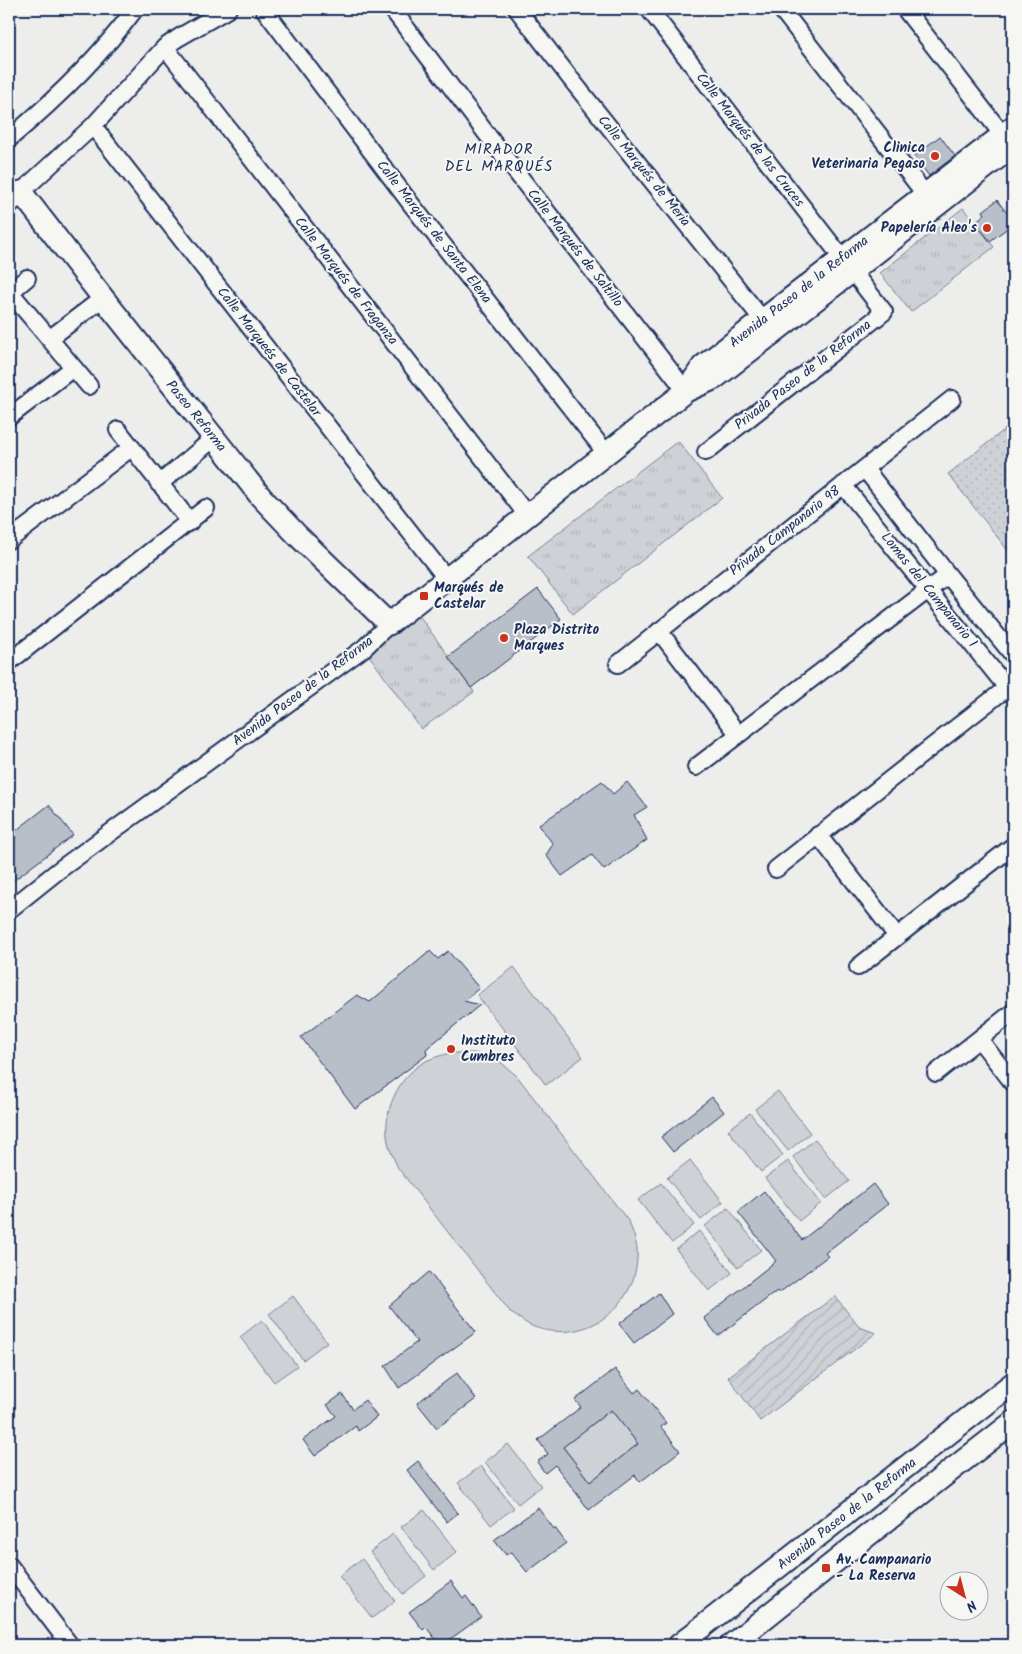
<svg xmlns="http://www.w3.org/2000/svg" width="1022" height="1654" viewBox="0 0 1022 1654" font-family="Kalam,sans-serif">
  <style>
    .grass { fill: url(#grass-tufts); stroke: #74809a }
    .park { fill: url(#park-dots); stroke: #74809a }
    .garden { fill: url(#garden-furrows); stroke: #74809a }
    .pitch { fill: #ced2d7; stroke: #74809a }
    .building { fill: #b9bfc8; stroke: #1b2f5e; fill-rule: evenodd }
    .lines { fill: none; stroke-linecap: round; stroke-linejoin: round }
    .minor-casing { stroke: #1b2f5e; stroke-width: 20 }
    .tertiary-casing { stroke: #1b2f5e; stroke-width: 25 }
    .minor { stroke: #f6f6f2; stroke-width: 16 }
    .tertiary { stroke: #f6f6f2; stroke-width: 21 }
    .poi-dot { fill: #c8321e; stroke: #f6f6f2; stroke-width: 2 }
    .labels { text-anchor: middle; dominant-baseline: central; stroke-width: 4; stroke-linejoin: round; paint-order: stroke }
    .street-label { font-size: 14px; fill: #1b2f5e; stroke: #f6f6f2 }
    .poi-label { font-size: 14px; font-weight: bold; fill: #1b2f5e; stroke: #f6f6f2; text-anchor: start }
    .neighbourhood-label { font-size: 15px; letter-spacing: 1px; fill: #1b2f5e; stroke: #f6f6f2 }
  </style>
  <defs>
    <pattern id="grass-tufts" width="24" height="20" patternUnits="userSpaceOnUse" patternTransform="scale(1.25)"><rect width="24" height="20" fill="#ced2d7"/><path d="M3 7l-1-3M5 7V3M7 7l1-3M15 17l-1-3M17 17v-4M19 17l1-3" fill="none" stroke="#b0b5bb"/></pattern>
    <pattern id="park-dots" width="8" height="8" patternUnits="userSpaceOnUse" patternTransform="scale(1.25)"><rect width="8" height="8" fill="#ced2d7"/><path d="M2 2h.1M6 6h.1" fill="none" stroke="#b0b5bb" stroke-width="1.8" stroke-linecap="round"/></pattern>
    <pattern id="garden-furrows" width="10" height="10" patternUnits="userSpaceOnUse" patternTransform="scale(1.25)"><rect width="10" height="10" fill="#ced2d7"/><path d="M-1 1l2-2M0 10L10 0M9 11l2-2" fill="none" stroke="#b0b5bb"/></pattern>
  </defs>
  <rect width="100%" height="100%" fill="#edeeec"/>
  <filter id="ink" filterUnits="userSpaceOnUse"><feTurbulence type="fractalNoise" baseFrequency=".02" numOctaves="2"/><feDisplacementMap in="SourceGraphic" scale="10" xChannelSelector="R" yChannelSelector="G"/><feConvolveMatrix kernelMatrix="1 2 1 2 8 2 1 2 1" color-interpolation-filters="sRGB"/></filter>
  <g filter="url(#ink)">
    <path class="grass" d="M 963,208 L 994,247 L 911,312 L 880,273 Z
      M 678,441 L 722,498 L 573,614 L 528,556 Z
      M 416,611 L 474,692 L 421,729 L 364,648 Z"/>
    <path class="park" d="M 1013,423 L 1013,557 L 948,474 Z"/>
    <path class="garden" d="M 835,1296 L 859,1327 L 876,1333 L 760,1421 L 728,1377 Z"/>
    <path class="pitch" d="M 514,967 L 583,1057 L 546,1085 L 477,995 Z
      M 450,1053 L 475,1053 L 499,1061 L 517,1076 L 629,1222 C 632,1230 636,1239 637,1248 C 641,1304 588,1346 534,1327 C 526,1324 518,1317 511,1313 L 398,1168 C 395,1161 391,1153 389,1146 C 380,1115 398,1074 428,1060 C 435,1057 443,1055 450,1053 Z
      M 778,1091 L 810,1133 L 788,1151 L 755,1109 Z
      M 750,1113 L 783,1155 L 761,1172 L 728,1130 Z
      M 815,1139 L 849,1181 L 826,1199 L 793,1157 Z
      M 690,1160 L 723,1202 L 701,1220 L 667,1178 Z
      M 788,1161 L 821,1203 L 799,1221 L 765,1178 Z
      M 661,1183 L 694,1225 L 672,1243 L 638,1200 Z
      M 728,1208 L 761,1250 L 738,1268 L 705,1226 Z
      M 699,1231 L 732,1273 L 709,1291 L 676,1249 Z
      M 293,1296 L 327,1342 L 303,1360 L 269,1314 Z
      M 262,1320 L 297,1366 L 274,1382 L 240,1337 Z
      M 611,1410 L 638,1444 L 590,1482 L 563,1447 Z
      M 508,1444 L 541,1486 L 518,1504 L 485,1462 Z
      M 481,1466 L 514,1508 L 491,1525 L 458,1483 Z
      M 424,1510 L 457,1552 L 434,1570 L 401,1527 Z
      M 393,1534 L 426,1576 L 403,1594 L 370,1552 Z
      M 362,1559 L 395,1601 L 372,1618 L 339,1576 Z"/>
    <path class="building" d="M 940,136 L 955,156 L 929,176 L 914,156 Z
      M 997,200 L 1013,221 L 1013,224 L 990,241 L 975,222 L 985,214 L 983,211 Z
      M 538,589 L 561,619 L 471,688 L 448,657 Z
      M 602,781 L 613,794 L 627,782 L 647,807 L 634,815 L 647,840 L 604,870 L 592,855 L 562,876 L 546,855 L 553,844 L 539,825 Z
      M 49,805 L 73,835 L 9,884 L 9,836 Z
      M 430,951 L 438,959 L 448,951 L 479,988 L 464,1001 L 480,1005 L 426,1049 L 427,1055 L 355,1109 L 301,1037 L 357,995 L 370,1002 Z
      M 712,1097 L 724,1112 L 673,1152 L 661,1137 Z
      M 873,1184 L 888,1204 L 825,1253 L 828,1256 L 779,1293 L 777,1291 L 718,1336 L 704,1318 L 776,1261 L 738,1212 L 764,1191 L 802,1240 Z
      M 429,1272 L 476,1332 L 399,1388 L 385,1366 L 417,1342 L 389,1306 Z
      M 659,1293 L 672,1314 L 634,1343 L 619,1324 Z
      M 615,1369 L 634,1393 L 639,1389 L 666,1423 L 661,1427 L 680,1451 L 640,1482 L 635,1475 L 589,1510 L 555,1465 L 545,1473 L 537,1462 L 548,1454 L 538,1440 L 581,1407 L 575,1400 ZM 611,1410 L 638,1444 L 590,1482 L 563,1447 Z
      M 457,1373 L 476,1399 L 437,1428 L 417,1403 Z
      M 342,1394 L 353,1409 L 365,1400 L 377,1417 L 358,1431 L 356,1426 L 315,1456 L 303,1440 L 336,1416 L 327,1405 Z
      M 418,1461 L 458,1513 L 447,1522 L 407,1470 Z
      M 538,1508 L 554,1529 L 555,1528 L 566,1543 L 527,1572 L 511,1552 L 506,1555 L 494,1540 Z
      M 451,1581 L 463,1598 L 466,1596 L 481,1617 L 442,1645 L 440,1645 L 426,1627 L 423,1630 L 409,1612 Z"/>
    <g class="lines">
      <g class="minor-casing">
        <path id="minor" d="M 264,9 L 411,204 L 606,453
          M 392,9 L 492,141 L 686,391
          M 517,9 L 570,78 L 770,329
          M 649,9 L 884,312 L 706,452
          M 781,9 L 932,203
          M 905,9 L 1009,143
          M 165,47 L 527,515
          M 93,126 L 446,578
          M 9,139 C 55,100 99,58 135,9
          M 21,192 L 93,126 L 165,47 L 178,38 L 228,9
          M 10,292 L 89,386
          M 9,293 L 27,278
          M 49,339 L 103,298
          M 9,417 L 73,368
          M 118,430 L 190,522
          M 865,469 L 948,575 L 1013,655
          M 159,484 L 213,439
          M 843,485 L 1013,695
          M 9,540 L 131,448
          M 659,631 L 738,734
          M 9,662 L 206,508
          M 618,664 L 952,399
          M 696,767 L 948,575
          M 818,835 L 897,936
          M 776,869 L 1013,683
          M 9,910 L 59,870 L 364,648 L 389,624
          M 858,967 L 1013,846
          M 979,1039 L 1013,1083
          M 936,1073 L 1013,1012
          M 9,1565 L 70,1645"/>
      </g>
      <g class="tertiary-casing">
        <path id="tertiary" d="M 9,202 L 21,192 L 103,298 L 261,497 L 298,536 L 389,624 L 686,391 L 715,378 L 1013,146
          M 686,391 L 703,366 L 1013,127
          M 679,1645 L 1013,1383
          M 731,1645 L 867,1536 L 1013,1422"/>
      </g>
      <use href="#minor" class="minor"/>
      <use href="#tertiary" class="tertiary"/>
    </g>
  </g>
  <g class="poi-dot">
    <circle cx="935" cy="156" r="5"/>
    <circle cx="987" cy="228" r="5"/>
    <rect x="419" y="591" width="10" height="10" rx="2.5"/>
    <circle cx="504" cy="638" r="5"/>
    <circle cx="451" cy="1049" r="5"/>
    <rect x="821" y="1563" width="10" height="10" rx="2.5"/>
  </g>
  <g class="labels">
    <g class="street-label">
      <text transform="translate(750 140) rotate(52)">Calle Marqués de las Cruces</text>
      <text transform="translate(644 171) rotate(51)">Calle Marqués de Meria</text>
      <text transform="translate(434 232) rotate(52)">Calle Marqués de Santa Elena</text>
      <text transform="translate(575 248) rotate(52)">Calle Marqués de Saltillo</text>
      <text transform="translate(346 281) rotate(52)">Calle Marqués de Fraganza</text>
      <text transform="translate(799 292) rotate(-38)">Avenida Paseo de la Reforma</text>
      <text transform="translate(269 352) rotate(52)">Calle Marqueés de Castelar</text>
      <text transform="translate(803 375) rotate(-38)">Privada Paseo de la Reforma</text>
      <text transform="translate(196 416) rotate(51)">Paseo Reforma</text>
      <text transform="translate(785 531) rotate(-38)">Privada Campanario 98</text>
      <text transform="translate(929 590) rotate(51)">Lomas del Campanario 1</text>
      <text transform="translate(303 691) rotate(-37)">Avenida Paseo de la Reforma</text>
      <text transform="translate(847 1514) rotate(-38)">Avenida Paseo de la Reforma</text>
    </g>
    <g class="poi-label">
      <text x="925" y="148" text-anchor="end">Clinica<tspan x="925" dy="16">Veterinaria Pegaso</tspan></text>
      <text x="977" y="228" text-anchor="end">Papelería Aleo's</text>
      <text x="434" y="588">Marqués de<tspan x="434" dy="16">Castelar</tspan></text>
      <text x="514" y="630">Plaza Distrito<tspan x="514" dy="16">Marques</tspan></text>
      <text x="461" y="1041">Instituto<tspan x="461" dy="16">Cumbres</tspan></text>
      <text x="836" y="1560">Av. Campanario<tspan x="836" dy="16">- La Reserva</tspan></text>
    </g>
    <g class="neighbourhood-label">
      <text x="499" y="150">MIRADOR<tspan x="499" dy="17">DEL MARQUÉS</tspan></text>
    </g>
  </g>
  <rect width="1022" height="1654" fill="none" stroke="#f6f6f2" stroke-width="30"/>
  <rect x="15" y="15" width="992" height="1624" fill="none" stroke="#1b2f5e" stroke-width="2" filter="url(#ink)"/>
  <g transform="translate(964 1596) rotate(144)"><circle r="24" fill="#f6f6f2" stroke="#9ea6b7"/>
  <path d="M0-4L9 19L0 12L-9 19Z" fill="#c8321e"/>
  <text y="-8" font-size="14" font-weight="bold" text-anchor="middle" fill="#1b2f5e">N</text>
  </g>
</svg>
